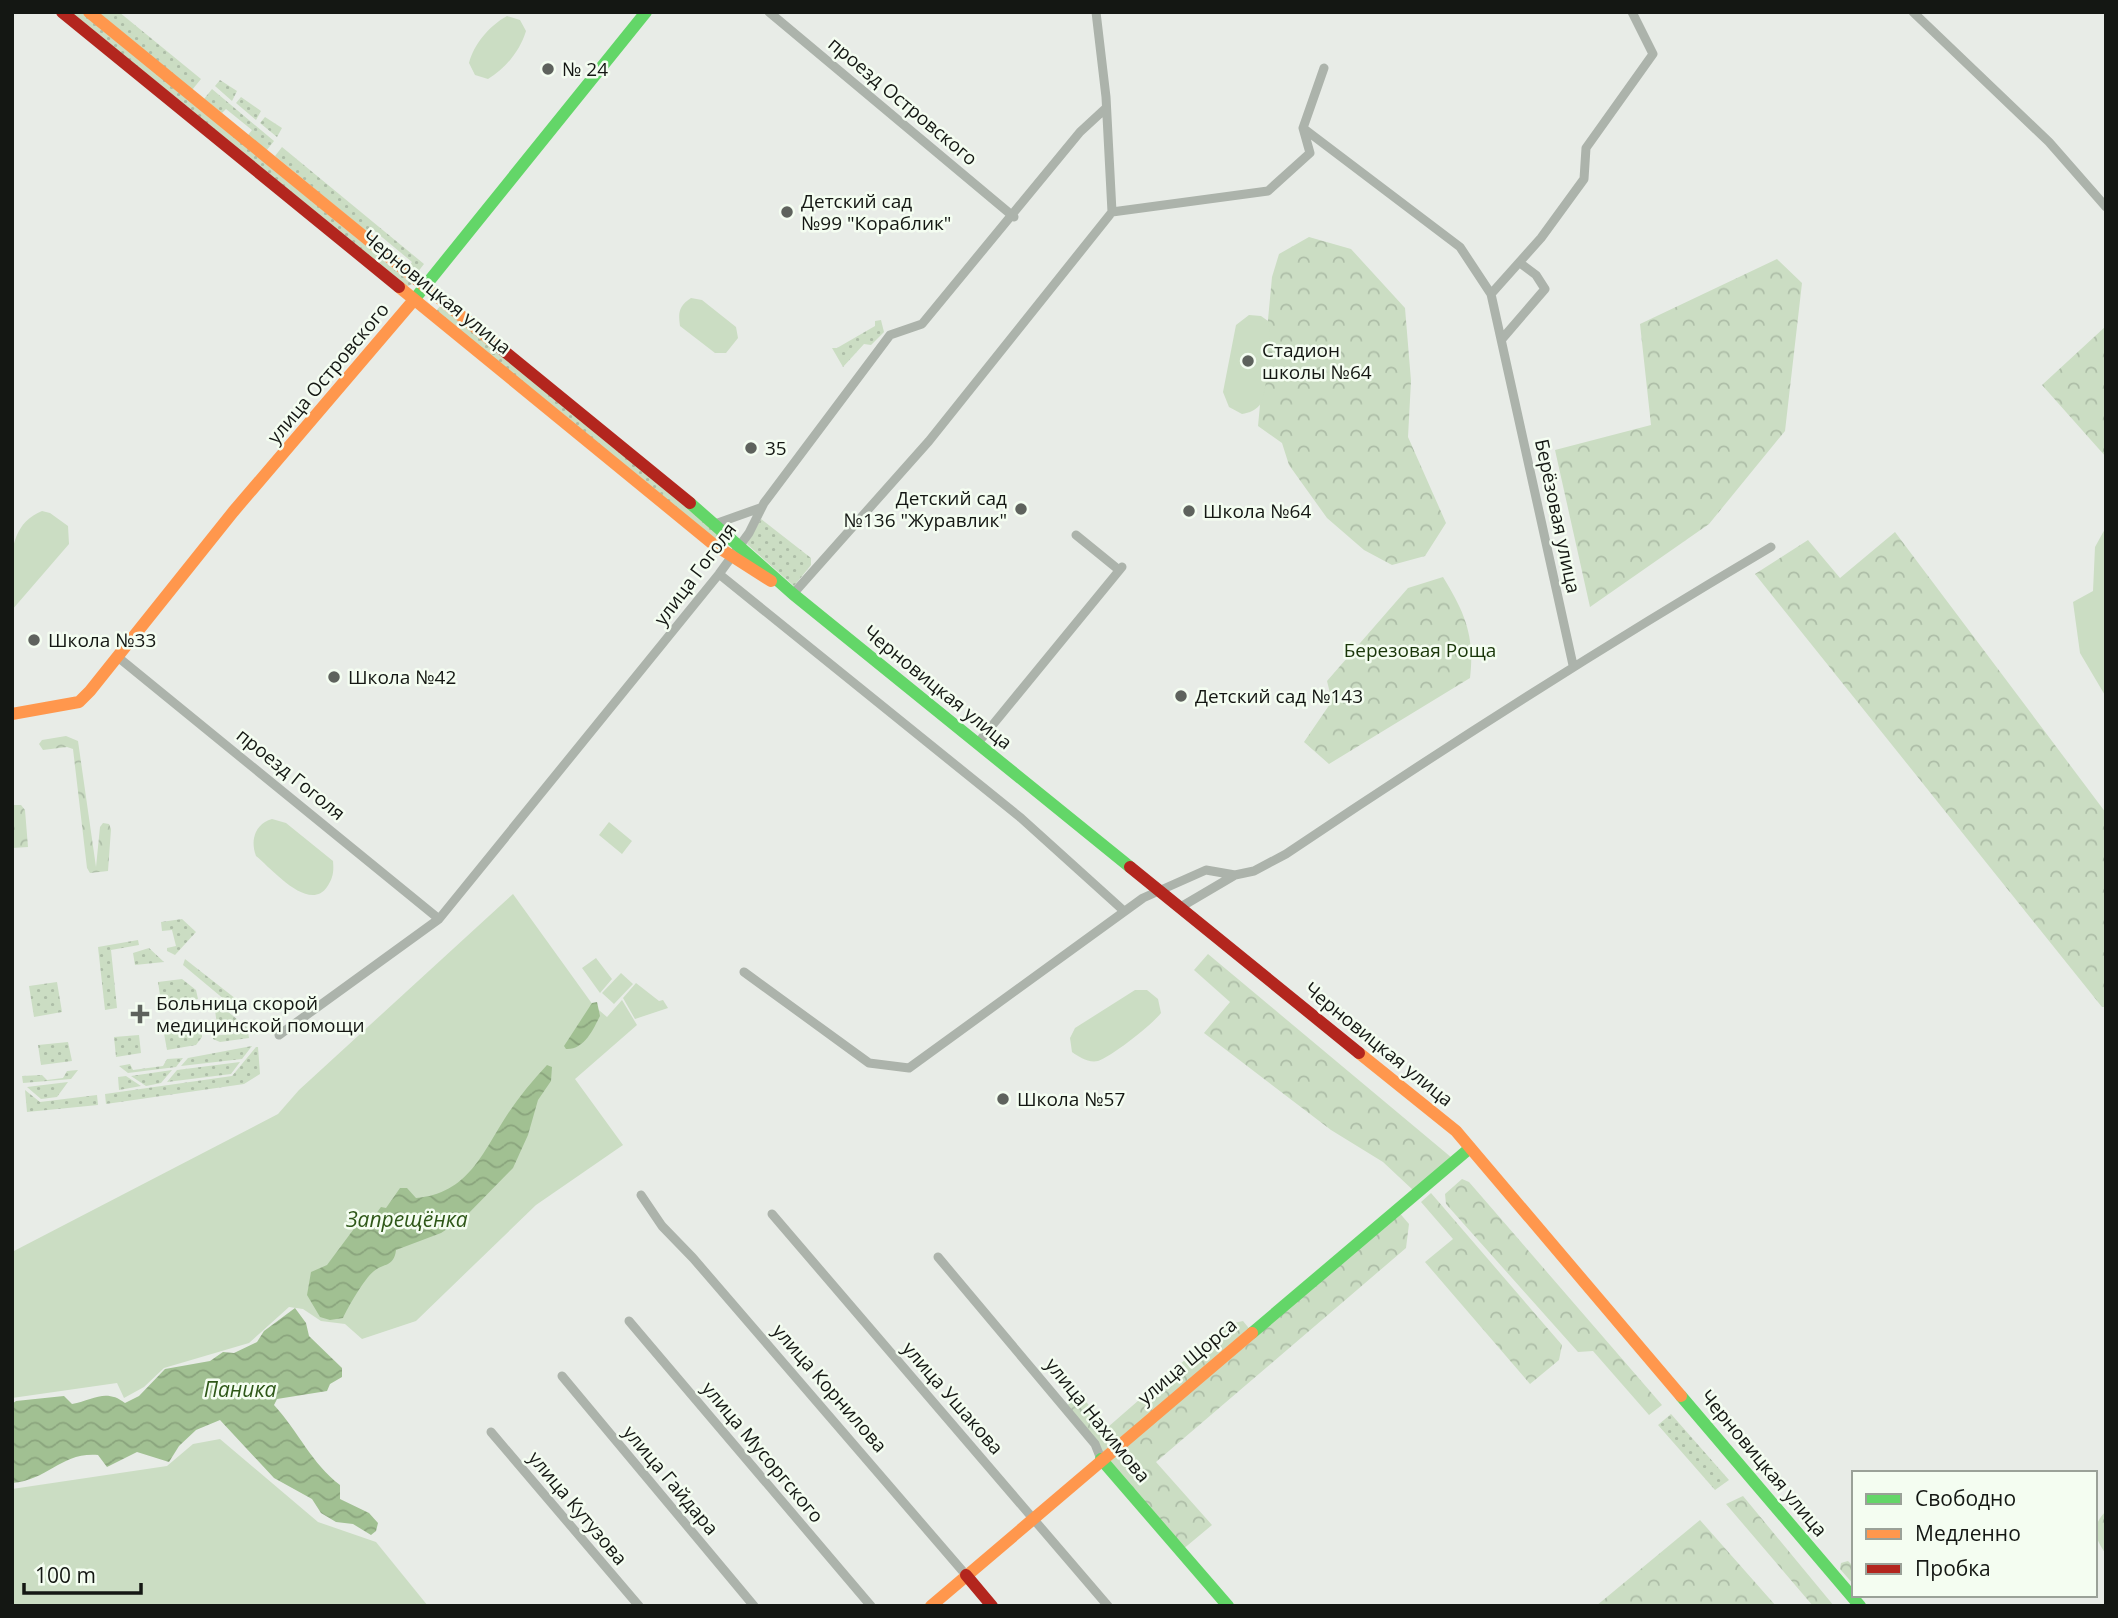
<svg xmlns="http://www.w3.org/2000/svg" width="2118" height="1618" viewBox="0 0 2118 1618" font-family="'Open Sans',sans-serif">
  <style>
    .grass { fill: url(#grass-dots) }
    .forest { fill: url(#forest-crowns) }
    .green { fill: #cbddc3 }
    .water { fill: url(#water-waves) }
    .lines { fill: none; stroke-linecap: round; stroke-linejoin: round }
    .street { stroke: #acb3ab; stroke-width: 9 }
    .fast { stroke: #63d668; stroke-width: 12 }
    .slow { stroke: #ff974d; stroke-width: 12 }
    .jam { stroke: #b3261e; stroke-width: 12 }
    .poi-dot { fill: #5e625d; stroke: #f4fdf1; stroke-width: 2.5 }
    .labels { text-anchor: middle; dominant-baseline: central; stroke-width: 5; stroke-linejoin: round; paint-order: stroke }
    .poi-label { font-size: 19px; fill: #141713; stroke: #f4fdf1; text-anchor: start }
    .street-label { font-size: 19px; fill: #141713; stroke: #f4fdf1 }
    .park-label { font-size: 19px; fill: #193609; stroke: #f4fdf1 }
    .water-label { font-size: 21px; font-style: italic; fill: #2e5718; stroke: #f4fdf1 }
  </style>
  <defs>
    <pattern id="grass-dots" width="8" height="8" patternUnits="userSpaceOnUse" patternTransform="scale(1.75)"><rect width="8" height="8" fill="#cbddc3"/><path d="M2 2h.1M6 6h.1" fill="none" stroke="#adbda7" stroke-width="1.8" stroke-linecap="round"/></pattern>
    <pattern id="forest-crowns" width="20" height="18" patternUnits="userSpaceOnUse" patternTransform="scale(1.75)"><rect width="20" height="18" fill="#cbddc3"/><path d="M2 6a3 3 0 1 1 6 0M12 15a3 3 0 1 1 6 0" fill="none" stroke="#adbda7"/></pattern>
    <pattern id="water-waves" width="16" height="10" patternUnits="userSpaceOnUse" patternTransform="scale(1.75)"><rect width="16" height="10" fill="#a1c092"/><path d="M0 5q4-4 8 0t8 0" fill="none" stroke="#8aa47d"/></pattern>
  </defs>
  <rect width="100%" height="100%" fill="#e8ece7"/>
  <path class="grass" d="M 70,12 L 83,12 L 412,284 L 406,287 Z
    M 97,12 L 119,12 L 201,79 L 192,90 Z
    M 220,80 L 237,91 L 232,101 L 215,86 Z
    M 212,89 L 274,141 L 266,151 L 248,135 L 252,130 L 226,109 L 222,113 L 204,99 Z
    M 241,97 L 261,111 L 256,120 L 236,103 Z
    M 265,117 L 282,128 L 277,137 L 260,123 Z
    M 282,147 L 424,264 L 417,273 L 409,266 L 412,262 L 371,228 L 367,232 L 275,156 Z
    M 441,305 L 721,535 L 720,540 L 716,541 L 436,311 Z
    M 881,320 L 884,332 L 871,345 L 864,344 L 843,367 L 832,348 L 837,348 L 875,326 L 875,321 Z
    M 761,519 L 811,558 L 811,565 L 794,586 L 747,544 Z
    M 182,919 L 196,932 L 175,955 L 167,951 L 167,948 L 176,946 L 172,930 L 162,931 L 161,922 Z
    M 138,940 L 139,945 L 111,950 L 117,1008 L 105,1010 L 98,947 Z
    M 149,948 L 164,962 L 135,965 L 133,953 Z
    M 185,959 L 236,999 L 237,1004 L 231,1005 L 183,965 Z
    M 182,979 L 196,990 L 198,999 L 161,1002 L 158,982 Z
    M 57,982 L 62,1012 L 34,1017 L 29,986 Z
    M 221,1006 L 249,1029 L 212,1033 L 217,1025 L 215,1010 Z
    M 201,1021 L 202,1037 L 196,1045 L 167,1050 L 163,1028 Z
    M 248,1032 L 249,1038 L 220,1042 L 213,1039 L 213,1036 Z
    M 139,1035 L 141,1053 L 116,1057 L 114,1037 Z
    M 68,1042 L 72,1061 L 41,1065 L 38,1045 Z
    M 252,1046 L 242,1059 L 181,1066 L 188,1058 Z
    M 256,1047 L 258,1047 L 260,1074 L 244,1084 L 106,1104 L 105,1094 L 232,1076 Z
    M 183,1058 L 176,1067 L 128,1073 L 119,1066 L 130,1064 L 133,1070 L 163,1066 L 167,1059 Z
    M 240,1062 L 231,1074 L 167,1082 L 177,1070 Z
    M 78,1070 L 71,1079 L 23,1083 L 22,1076 L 42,1075 L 47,1080 L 63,1078 L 67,1071 Z
    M 172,1070 L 161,1083 L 146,1086 L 131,1076 Z
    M 126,1076 L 141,1086 L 119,1090 L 118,1077 Z
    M 68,1082 L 57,1097 L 41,1099 L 27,1087 Z
    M 25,1090 L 40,1102 L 97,1095 L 98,1105 L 27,1112 Z
    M 1671,1414 L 1729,1480 L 1715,1490 L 1658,1425 Z"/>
  <path class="forest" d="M 1309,237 L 1351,249 L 1405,308 L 1411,381 L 1408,437 L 1446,523 L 1425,556 L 1392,565 L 1364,550 L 1327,518 L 1289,465 L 1282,443 L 1258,426 L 1272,277 L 1279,254 Z
    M 1777,259 L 1802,283 L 1785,431 L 1709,524 L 1590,607 L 1555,450 L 1651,425 L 1640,324 Z
    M 2106,326 L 2106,457 L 2042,385 Z
    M 1895,532 L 2106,813 L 2106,1007 L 2102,1007 L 1755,574 L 1808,540 L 1840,578 Z
    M 1443,577 C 1465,613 1475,636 1470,678 L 1329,764 L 1304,742 L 1332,701 L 1327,681 L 1408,588 Z
    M 66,736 L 78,741 L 96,867 L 100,827 L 103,823 L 109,824 L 111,829 L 108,871 L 90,873 L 87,868 L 73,749 L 67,747 L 43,750 L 39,744 L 42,740 Z
    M 13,805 L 21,805 L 25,810 L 28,847 L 12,848 Z
    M 1208,954 L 1452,1158 L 1414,1191 L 1383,1162 L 1331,1130 L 1204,1033 L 1230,1002 L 1194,970 Z
    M 1462,1179 L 1469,1182 L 1662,1405 L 1649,1415 L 1593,1351 L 1578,1352 L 1446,1204 L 1445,1194 Z
    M 1431,1193 L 1562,1345 L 1559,1360 L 1530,1384 L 1425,1262 L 1453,1239 L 1421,1202 Z
    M 1397,1210 L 1409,1224 L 1406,1248 L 1156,1462 L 1212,1525 L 1182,1550 L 1065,1407 L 1080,1395 L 1108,1427 L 1225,1325 L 1243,1321 L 1252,1332 Z
    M 1743,1496 L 1834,1606 L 1813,1606 L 1726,1504 Z
    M 2106,1511 L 2106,1554 C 2094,1537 2091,1526 2106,1511 Z
    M 1700,1520 L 1776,1606 L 1596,1606 Z
    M 1848,1561 L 1854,1567 L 1854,1585 L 1840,1569 L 1841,1563 Z"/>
  <path class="green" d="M 507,16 L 520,20 L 526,31 C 520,51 505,69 488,79 L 475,75 L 469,63 C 474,44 489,26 507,16 Z
    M 691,298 L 702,300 L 736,327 L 738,338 L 726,353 L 715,353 L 680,326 C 678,312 679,306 691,298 Z
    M 1249,315 L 1261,316 L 1268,321 C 1272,334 1267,390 1261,403 C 1257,410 1249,413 1242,414 L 1229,407 L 1223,392 L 1236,325 Z
    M 42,511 L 50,513 L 68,526 L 69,544 L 12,610 C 12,576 2,527 42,511 Z
    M 2106,527 L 2106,697 L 2080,653 L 2073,602 L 2093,591 L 2095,547 Z
    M 272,819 L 286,823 L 333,861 C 334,872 333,878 327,887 C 309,913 272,869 256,856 C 250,840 255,824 272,819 Z
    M 609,822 L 632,841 L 622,854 L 599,835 Z
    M 513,894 L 593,1005 L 607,1017 L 622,1000 L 637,1025 L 575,1079 L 623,1145 L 536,1205 L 416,1321 L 362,1339 L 345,1324 L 321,1321 L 303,1309 L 289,1307 L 249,1343 L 164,1368 L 144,1387 L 124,1398 L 117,1383 L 12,1398 L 12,1252 L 278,1114 L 299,1090 Z
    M 596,958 L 612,979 L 600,993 L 582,968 Z
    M 621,973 L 633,984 L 614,1004 L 602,993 Z
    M 636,983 L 659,1001 L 663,1000 L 668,1008 L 635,1019 L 623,998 Z
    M 1135,990 L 1147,990 L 1158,999 L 1161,1013 C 1153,1024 1111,1057 1098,1061 C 1088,1063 1079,1057 1072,1052 L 1070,1038 L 1075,1028 Z
    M 220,1439 L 318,1522 L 376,1542 L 428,1606 L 12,1606 L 12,1489 L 167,1466 L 193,1444 Z"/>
  <path class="water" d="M 597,1002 L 600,1016 C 593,1030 584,1050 566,1049 L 564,1046 L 592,1003 Z
    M 547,1065 L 552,1067 L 551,1081 L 538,1100 L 528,1135 L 513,1168 L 464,1218 L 441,1233 L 396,1250 C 394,1267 384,1263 374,1271 C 364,1279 348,1307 343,1318 L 330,1320 L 320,1317 L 307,1295 L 311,1272 L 327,1265 L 356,1226 L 370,1226 L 376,1220 L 375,1215 L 381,1207 L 386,1208 L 400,1188 L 407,1188 L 416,1198 C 468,1194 483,1152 507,1115 C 519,1097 532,1081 547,1065 Z
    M 295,1308 L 306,1323 L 309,1336 L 342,1368 L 342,1377 L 330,1384 L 327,1391 L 277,1399 L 274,1405 C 298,1431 312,1464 340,1485 L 340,1499 L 369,1513 L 378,1523 L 376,1531 L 371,1535 L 353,1524 L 336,1522 L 321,1513 L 312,1499 L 274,1478 L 220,1420 L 196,1430 L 179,1446 L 169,1462 L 137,1452 L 107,1467 L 98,1455 C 61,1452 49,1480 12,1483 L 12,1404 L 16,1401 L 64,1396 L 72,1404 C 93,1400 106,1388 125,1403 L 139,1396 L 165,1369 L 210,1361 L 223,1352 L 234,1353 L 257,1342 L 264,1331 Z"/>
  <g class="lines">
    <path class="street" d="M 769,12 L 1014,217
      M 1913,12 L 2049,142 L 2106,207
      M 1324,68 L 1303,128 L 1460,247 L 1491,294 L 1573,665
      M 1112,212 L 1268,191 L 1310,153 L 1303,128
      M 1491,294 L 1541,238 L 1584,179 L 1586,148 L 1653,54 L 1632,12
      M 1502,339 L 1545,289 L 1536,275 L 1520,263
      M 715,524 L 760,508
      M 1076,535 L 1119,570
      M 719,574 L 1021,818 L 1124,911
      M 793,594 L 929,441 L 1112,212 L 1106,97 L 1096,12
      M 119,658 L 439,919
      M 977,744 L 1122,567
      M 1179,908 L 1235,875 L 1254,871 L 1286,854 C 1445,747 1607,644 1771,547
      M 744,972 L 869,1063 L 909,1068 L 1143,898 L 1206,870 L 1235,875
      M 279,1035 L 439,919 L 719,574 L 749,533 L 764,503 L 890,335 L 922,324 L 1080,132 L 1106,108
      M 641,1195 L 662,1226 L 693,1258 L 966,1575
      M 772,1214 L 1108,1606
      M 938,1257 L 1095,1444 L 1101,1459
      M 629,1321 L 871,1606
      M 562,1376 L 754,1606
      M 491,1432 L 639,1606"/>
    <path class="fast" d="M 413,301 L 646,12
      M 690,503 L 793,594 L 1130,867
      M 1252,1333 L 1470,1148
      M 1681,1396 L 1860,1606
      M 1101,1459 L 1228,1606"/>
    <path class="slow" d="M 89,12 L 498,346
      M 399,287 L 713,544 L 771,581
      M 12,714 L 79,702 L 90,691 L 233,512 L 413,301
      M 1359,1053 L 1456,1131 L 1681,1396
      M 931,1606 L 1252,1333"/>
    <path class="jam" d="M 62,12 L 399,287
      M 498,346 L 690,503
      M 1130,867 L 1359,1053
      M 966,1575 L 992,1606"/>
  </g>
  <g class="poi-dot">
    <circle cx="548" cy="69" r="7"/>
    <circle cx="787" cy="212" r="7"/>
    <circle cx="1248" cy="361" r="7"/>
    <circle cx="751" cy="448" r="7"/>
    <circle cx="1021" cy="509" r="7"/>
    <circle cx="1189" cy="511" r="7"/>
    <circle cx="34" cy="640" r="7"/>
    <circle cx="334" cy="677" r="7"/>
    <circle cx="1181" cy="696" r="7"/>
    <path d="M136.5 1003.5h7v7h7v7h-7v7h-7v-7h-7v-7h7z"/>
    <circle cx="1003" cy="1099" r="7"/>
  </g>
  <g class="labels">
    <g class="poi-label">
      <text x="562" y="69">№ 24</text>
      <text x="801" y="201">Детский сад<tspan x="801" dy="22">№99 "Кораблик"</tspan></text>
      <text x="1262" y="350">Стадион<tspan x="1262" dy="22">школы №64</tspan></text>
      <text x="765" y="448">35</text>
      <text x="1007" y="498" text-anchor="end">Детский сад<tspan x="1007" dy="22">№136 "Журавлик"</tspan></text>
      <text x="1203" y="511">Школа №64</text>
      <text x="48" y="640">Школа №33</text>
      <text x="348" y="677">Школа №42</text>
      <text x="1195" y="696">Детский сад №143</text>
      <text x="156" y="1003">Больница скорой<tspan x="156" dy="22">медицинской помощи</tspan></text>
      <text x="1017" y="1099">Школа №57</text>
    </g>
    <g class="street-label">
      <text transform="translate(903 101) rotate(40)">проезд Островского</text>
      <text transform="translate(437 292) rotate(39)">Черновицкая улица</text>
      <text transform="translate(328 373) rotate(-50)">улица Островского</text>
      <text transform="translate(1558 516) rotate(78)">Берёзовая улица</text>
      <text transform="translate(695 574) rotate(-53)">улица Гоголя</text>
      <text transform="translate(938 687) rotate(39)">Черновицкая улица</text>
      <text transform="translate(291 774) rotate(39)">проезд Гоголя</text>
      <text transform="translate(1379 1044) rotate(39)">Черновицкая улица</text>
      <text transform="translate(1187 1361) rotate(-40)">улица Щорса</text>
      <text transform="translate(830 1388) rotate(49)">улица Корнилова</text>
      <text transform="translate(953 1398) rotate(49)">улица Ушакова</text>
      <text transform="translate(1098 1420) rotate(51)">улица Нахимова</text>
      <text transform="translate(763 1452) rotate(50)">улица Мусоргского</text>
      <text transform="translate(1764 1463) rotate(50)">Черновицкая улица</text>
      <text transform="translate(671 1480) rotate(50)">улица Гайдара</text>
      <text transform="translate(578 1508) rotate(50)">улица Кутузова</text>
    </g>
    <g class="park-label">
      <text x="1420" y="650">Березовая Роща</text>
    </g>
    <g class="water-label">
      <text x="407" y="1219">Запрещёнка</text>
      <text x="240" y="1389">Паника</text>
    </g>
  </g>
  <rect width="2118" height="1618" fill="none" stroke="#141713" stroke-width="28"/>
  <rect x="1852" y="1471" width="245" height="126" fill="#f4fdf1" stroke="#9aa198" stroke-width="2"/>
  <rect x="1866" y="1494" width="35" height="10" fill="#63d668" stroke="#9aa198" stroke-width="2"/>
  <text x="1915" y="1506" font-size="21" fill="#141713">Свободно</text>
  <rect x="1866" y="1529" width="35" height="10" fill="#ff974d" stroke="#9aa198" stroke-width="2"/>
  <text x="1915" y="1541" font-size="21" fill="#141713">Медленно</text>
  <rect x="1866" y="1564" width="35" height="10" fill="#b3261e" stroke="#9aa198" stroke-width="2"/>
  <text x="1915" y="1576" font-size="21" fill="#141713">Пробка</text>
  <path d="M24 1583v10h117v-10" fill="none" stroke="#141713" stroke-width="3.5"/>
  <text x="35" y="1583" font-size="21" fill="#141713" stroke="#f4fdf1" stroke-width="5" paint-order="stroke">100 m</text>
</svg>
